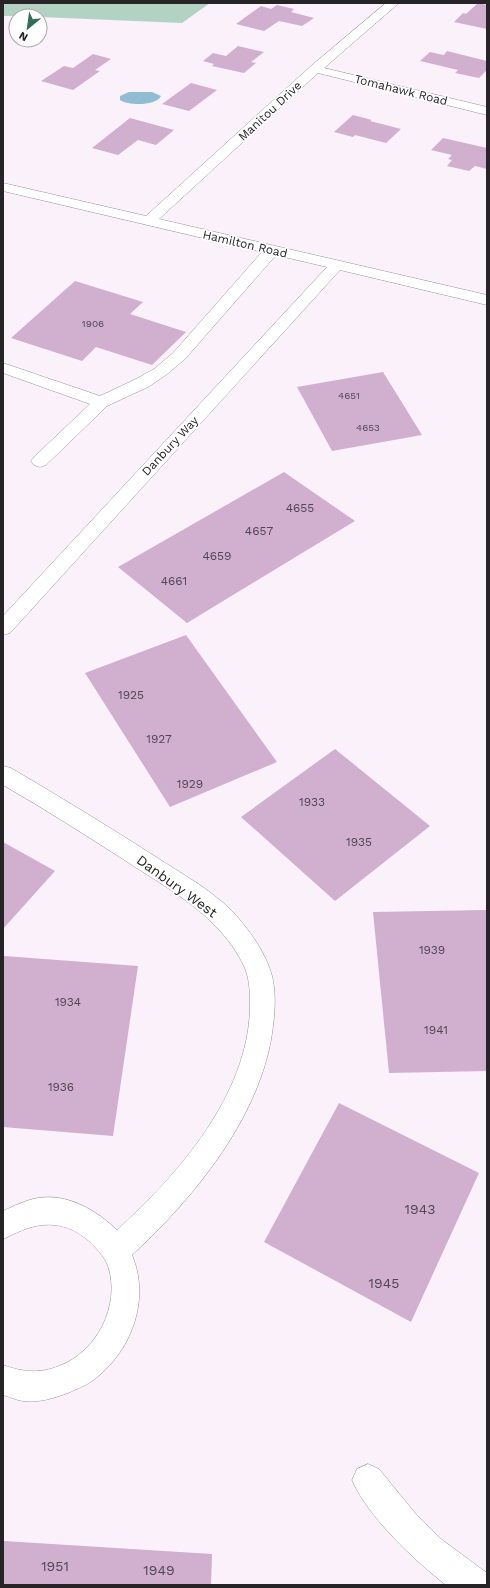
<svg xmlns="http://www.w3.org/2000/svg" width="490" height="1588" viewBox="0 0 490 1588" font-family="'Work Sans',sans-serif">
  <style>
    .green { fill: #b2d3c3 }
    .water { fill: #90bdd3 }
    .building { fill: #d0afcf }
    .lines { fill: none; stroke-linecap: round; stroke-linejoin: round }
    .minor-casing { stroke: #9b929a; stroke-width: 1 }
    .minor { fill: #fff; fill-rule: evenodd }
    .labels { text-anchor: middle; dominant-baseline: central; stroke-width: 3.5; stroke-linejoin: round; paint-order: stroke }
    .far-number-label { font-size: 10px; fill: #514751 }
    .far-street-label { font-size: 12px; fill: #272427; stroke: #fff }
    .number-label { font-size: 12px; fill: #514751 }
    .street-label { font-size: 14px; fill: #272427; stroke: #fff }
    .near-number-label { font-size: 14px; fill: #514751 }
  </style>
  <rect width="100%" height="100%" fill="#fbf1fb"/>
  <path class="green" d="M 3,3 L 210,3 L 182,23 L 40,17 L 40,16 L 3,16 Z"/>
  <path class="water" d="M 129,92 L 152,92 L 161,96 C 156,106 129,106 120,100 L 120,96 Z"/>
  <path class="building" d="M 478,3 L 487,5 L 487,29 L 454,22 L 463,13 L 466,14 Z
    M 277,5 L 294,9 L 291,12 L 314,18 L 302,26 L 279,21 L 264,31 L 236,24 L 261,6 L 271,9 Z
    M 238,46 L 264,52 L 251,62 L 256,63 L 244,73 L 212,66 L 214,64 L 203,61 L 213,53 L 226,56 Z
    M 447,51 L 487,61 L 487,70 L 479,78 L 455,73 L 458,70 L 420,61 L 430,52 L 444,55 Z
    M 93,54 L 111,59 L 95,70 L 100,71 L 73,90 L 41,81 L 64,66 L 73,68 Z
    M 191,83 L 217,90 L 189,111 L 162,104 Z
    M 353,115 L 372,120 L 370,121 L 401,129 L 386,143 L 355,135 L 353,137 L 334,132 Z
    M 130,118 L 174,130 L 156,145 L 138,140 L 118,155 L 92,148 Z
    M 443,138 L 487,148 L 487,169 L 475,166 L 469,171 L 447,166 L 452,160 L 448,159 L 452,155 L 431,150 Z
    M 75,281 L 143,302 L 130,314 L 186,332 L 152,365 L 96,347 L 82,361 L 11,338 Z
    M 383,372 L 422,435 L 332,451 L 297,387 Z
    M 284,472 L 355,521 L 187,623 L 118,567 Z
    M 186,635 L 277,762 L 170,807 L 85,673 Z
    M 335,749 L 430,826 L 335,901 L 241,817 Z
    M 3,842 L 55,871 L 3,929 Z
    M 487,910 L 487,1071 L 389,1073 L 373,912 Z
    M 4,956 L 138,966 L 113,1136 L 3,1127 Z
    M 339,1103 L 479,1173 L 411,1322 L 264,1242 Z
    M 4,1541 L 212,1554 L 211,1585 L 3,1585 Z"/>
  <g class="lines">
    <g class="minor-casing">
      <path id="minor" d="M 386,3 L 399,3 L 324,68 L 487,107 L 487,115 L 318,73 L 159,219 L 487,295 L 487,305 L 340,270 L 10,633 L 3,635 L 3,616 L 327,267 L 276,255 L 185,359 L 166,375 L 148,387 L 107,406 L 46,465 L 40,467 L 34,465 L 31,461 L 34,457 L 90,404 L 3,373 L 3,363 L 100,396 L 136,379 L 154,369 L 173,353 L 262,252 L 3,191 L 3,183 L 146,216 L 311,66 Z
        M 3,766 L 11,768 C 60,797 108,826 156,857 C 182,874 210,889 232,911 C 249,929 266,953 272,976 C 276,992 275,1010 273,1026 C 263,1114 195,1197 132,1255 C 151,1300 131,1353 92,1381 C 85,1386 76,1389 68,1393 C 54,1398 39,1403 23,1401 C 16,1400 10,1397 3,1395 L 3,1365 C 22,1372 40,1374 59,1366 C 97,1352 121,1305 108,1266 C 104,1256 97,1249 90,1242 C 77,1230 61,1223 43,1225 C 29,1226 16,1233 3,1239 L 3,1211 C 14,1206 26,1200 38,1198 C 68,1193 97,1211 117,1230 C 178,1175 248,1095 250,1008 C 250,994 250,979 244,966 C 220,916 170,890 126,861 C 85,835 45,809 3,785 Z
        M 368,1464 L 379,1469 L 415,1513 L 441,1539 L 487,1573 L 487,1585 L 446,1585 C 415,1561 368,1517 352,1480 L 357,1469 Z"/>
    </g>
    <use href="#minor" class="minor"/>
  </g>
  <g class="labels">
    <g class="far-number-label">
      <text x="93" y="323">1906</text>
      <text x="349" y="395">4651</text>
      <text x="368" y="427">4653</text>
    </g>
    <g class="far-street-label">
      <text transform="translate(401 90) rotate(14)">Tomahawk Road</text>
      <text transform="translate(270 111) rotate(-43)">Manitou Drive</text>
      <text transform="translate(245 244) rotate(13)">Hamilton Road</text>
      <text transform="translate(170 446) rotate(-47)">Danbury Way</text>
    </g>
    <g class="number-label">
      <text x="300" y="508">4655</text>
      <text x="259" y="531">4657</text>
      <text x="217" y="556">4659</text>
      <text x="174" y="581">4661</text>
      <text x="131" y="695">1925</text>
      <text x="159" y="739">1927</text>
      <text x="190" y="784">1929</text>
      <text x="312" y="802">1933</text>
      <text x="359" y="842">1935</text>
      <text x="432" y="950">1939</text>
      <text x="68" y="1002">1934</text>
      <text x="436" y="1030">1941</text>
      <text x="61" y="1087">1936</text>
    </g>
    <g class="street-label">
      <text transform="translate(177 886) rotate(36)">Danbury West</text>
    </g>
    <g class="near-number-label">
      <text x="420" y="1209">1943</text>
      <text x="384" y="1283">1945</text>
      <text x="55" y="1566">1951</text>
      <text x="159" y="1570">1949</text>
    </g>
  </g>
  <rect width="490" height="1588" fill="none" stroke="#272427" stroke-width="8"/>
  <g transform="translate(28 28) rotate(209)"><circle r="19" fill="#ffffff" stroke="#a9a7a9"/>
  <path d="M0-3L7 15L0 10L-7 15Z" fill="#306e5a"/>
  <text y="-6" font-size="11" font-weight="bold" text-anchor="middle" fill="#272427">N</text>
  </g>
</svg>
